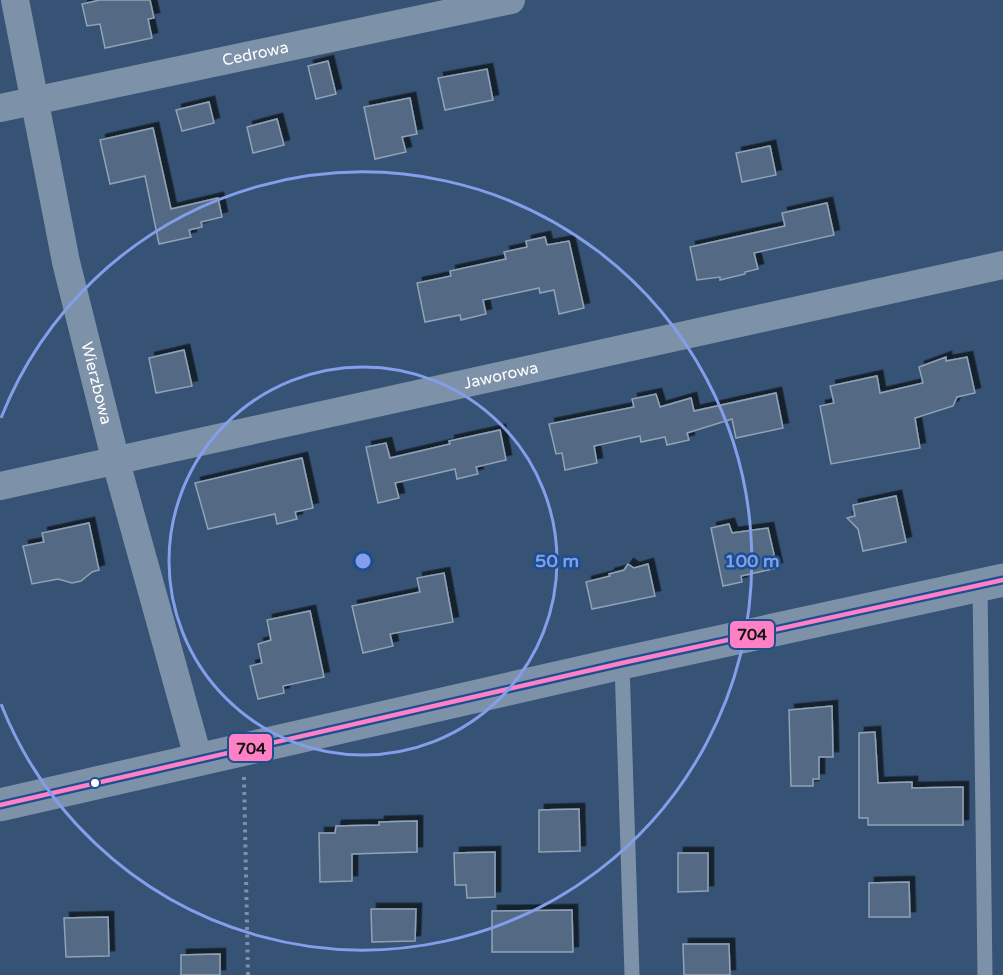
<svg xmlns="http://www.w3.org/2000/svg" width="1003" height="975" viewBox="0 0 1003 975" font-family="'Varela Round',sans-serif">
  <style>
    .building { fill: #526984; stroke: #92a2b6; stroke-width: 1.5; filter: url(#shadow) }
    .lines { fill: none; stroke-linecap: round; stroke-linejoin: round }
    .path { stroke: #7d92a8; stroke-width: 4; stroke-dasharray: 3 4.5; stroke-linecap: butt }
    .service { stroke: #7d92a8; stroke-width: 15 }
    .minor { stroke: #7d92a8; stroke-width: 28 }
    .tertiary { stroke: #7d92a8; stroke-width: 33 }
    .bus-1-casing { stroke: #1b4f8f; stroke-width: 9 }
    .bus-1 { stroke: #ff80c5; stroke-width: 4.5 }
    .ring { fill: none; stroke: #839eea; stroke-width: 3 }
    .bus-dot { fill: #fff; stroke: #1b4f8f; stroke-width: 2 }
    .labels { text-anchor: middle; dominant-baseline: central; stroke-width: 5; stroke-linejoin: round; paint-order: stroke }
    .street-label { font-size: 16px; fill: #fff; stroke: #1b4f8f }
    .centre { fill: #839eea; stroke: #1b4f8f; stroke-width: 3 }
    .ring-label { font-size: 18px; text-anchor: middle; font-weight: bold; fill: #839eea; stroke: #1b4f8f; stroke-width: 5; stroke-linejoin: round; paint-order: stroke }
    .line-badge { stroke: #1b4f8f; stroke-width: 2 }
    .pale-badge-label { font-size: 16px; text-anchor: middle; font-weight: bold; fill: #111 }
  </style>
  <defs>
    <filter id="shadow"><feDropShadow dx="5.5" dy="-5.5" stdDeviation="0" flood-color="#0009"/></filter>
  </defs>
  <rect width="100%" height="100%" fill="#365274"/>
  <path class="building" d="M 100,0 L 150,0 L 154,18 L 148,19 L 152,38 L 105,48 L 100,24 L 87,26 L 82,4 Z
    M 328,61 L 336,94 L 316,99 L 308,66 Z
    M 487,69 L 493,100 L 445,110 L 438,78 Z
    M 410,98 L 417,134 L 402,137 L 406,152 L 375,159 L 364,107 Z
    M 209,102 L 214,123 L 182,131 L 176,110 Z
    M 277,119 L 284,145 L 253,153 L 247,127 Z
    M 153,128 L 171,209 L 218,198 L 222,217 L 201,222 L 202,227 L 189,230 L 191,237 L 159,244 L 145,176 L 110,184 L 100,140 Z
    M 770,146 L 776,175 L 742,182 L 736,153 Z
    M 827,203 L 834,235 L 754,253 L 758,269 L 745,272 L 745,274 L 720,280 L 720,277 L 697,280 L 690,247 L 785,226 L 782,213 Z
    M 545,237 L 547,245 L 569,241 L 584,308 L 559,314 L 554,290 L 540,293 L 539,288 L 483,300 L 486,314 L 461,320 L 460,315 L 425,322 L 417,283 L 451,276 L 450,271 L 506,259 L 504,252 L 527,247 L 526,241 Z
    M 184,350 L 192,386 L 156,393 L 149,358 Z
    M 946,357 L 946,361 L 967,357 L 975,393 L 957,397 L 953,406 L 915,418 L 920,448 L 831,464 L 820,406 L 834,403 L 830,386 L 877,376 L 880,393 L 923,383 L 919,367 Z
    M 776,393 L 783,428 L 736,438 L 732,419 L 687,433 L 689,440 L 667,445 L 665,437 L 641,442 L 640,436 L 594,446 L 597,463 L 565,470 L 562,453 L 556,454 L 549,424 L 634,407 L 632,399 L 656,394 L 660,407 L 691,398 L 694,411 Z
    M 500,430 L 506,460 L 476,467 L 478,474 L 457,479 L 455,469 L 395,483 L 399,498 L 378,503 L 366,447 L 386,443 L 390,458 L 450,444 L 449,441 Z
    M 302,458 L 313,508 L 295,512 L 297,519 L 277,524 L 275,514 L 208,529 L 195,483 Z
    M 896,496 L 906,542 L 863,551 L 858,529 L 847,518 L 855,516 L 853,505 Z
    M 89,523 L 99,570 L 92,572 L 81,581 L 72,583 L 58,579 L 32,584 L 23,546 L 44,542 L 42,533 Z
    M 729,524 L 732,533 L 768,528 L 777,568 L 741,576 L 742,582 L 723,586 L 711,528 Z
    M 628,564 L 634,568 L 648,564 L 655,596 L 592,609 L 586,582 L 610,576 L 609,574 L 624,570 Z
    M 444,573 L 453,622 L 390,634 L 393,646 L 363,653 L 352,606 L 420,592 L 417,578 Z
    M 310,611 L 324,677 L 283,686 L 284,693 L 258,699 L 250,666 L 262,663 L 258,644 L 271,640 L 267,620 Z
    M 832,706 L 833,757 L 819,757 L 819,779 L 813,779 L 813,786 L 791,786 L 789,710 Z
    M 875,732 L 878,783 L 912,782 L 912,788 L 963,787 L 963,825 L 868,825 L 868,818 L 859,818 L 859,733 Z
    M 579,809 L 580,851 L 539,852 L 539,810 Z
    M 417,821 L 417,852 L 352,854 L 352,881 L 320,882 L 319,833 L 335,833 L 336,826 L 379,825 L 379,822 Z
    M 495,852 L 495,897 L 467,898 L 466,885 L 455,885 L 454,853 Z
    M 678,853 L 708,853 L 708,891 L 678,892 Z
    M 909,882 L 910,917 L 869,917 L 869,883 Z
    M 371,909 L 416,909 L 415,941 L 372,942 Z
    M 572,910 L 573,952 L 492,952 L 492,911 Z
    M 108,917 L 109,956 L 66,957 L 64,918 Z
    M 683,944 L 729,944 L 730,975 L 684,975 Z
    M 220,954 L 220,975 L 181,975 L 181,955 Z"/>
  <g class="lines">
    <path class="path" d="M 244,777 L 248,975"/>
    <path class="service" d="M 980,585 L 985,975
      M 622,663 L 632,975"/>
    <g class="minor">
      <path id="s1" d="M 15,0 L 66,262 L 116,462 L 199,761"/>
      <path id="s2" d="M 0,108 L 511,0"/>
      <path id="s3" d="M 0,486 L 1003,265"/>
    </g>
    <path class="tertiary" d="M 0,805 L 622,663 L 1003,580"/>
    <g class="bus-1-casing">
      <path id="bus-1" d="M 0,805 L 622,663 L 1003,580"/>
    </g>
    <use href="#bus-1" class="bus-1"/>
  </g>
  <g class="ring">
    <circle cx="363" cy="561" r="194"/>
    <path d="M1 418A389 389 0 1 1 1 704"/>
  </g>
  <circle class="bus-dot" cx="95" cy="783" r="5"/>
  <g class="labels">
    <g class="street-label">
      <text stroke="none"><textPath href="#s2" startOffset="261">Cedrowa</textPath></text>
      <text stroke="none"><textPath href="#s3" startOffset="513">Jaworowa</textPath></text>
      <text stroke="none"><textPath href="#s1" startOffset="392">Wierzbowa</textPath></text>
    </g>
  </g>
  <circle cx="363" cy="561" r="9" class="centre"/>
  <g class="ring-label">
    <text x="557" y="567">50 m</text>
    <text x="752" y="567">100 m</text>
  </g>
  <g class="line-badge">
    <rect x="729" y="620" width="46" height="29" rx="6" fill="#ff80c5"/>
    <rect x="228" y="733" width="45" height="29" rx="6" fill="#ff80c5"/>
  </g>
  <g class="pale-badge-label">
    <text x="752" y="640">704</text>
    <text x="251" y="754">704</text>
  </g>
</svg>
